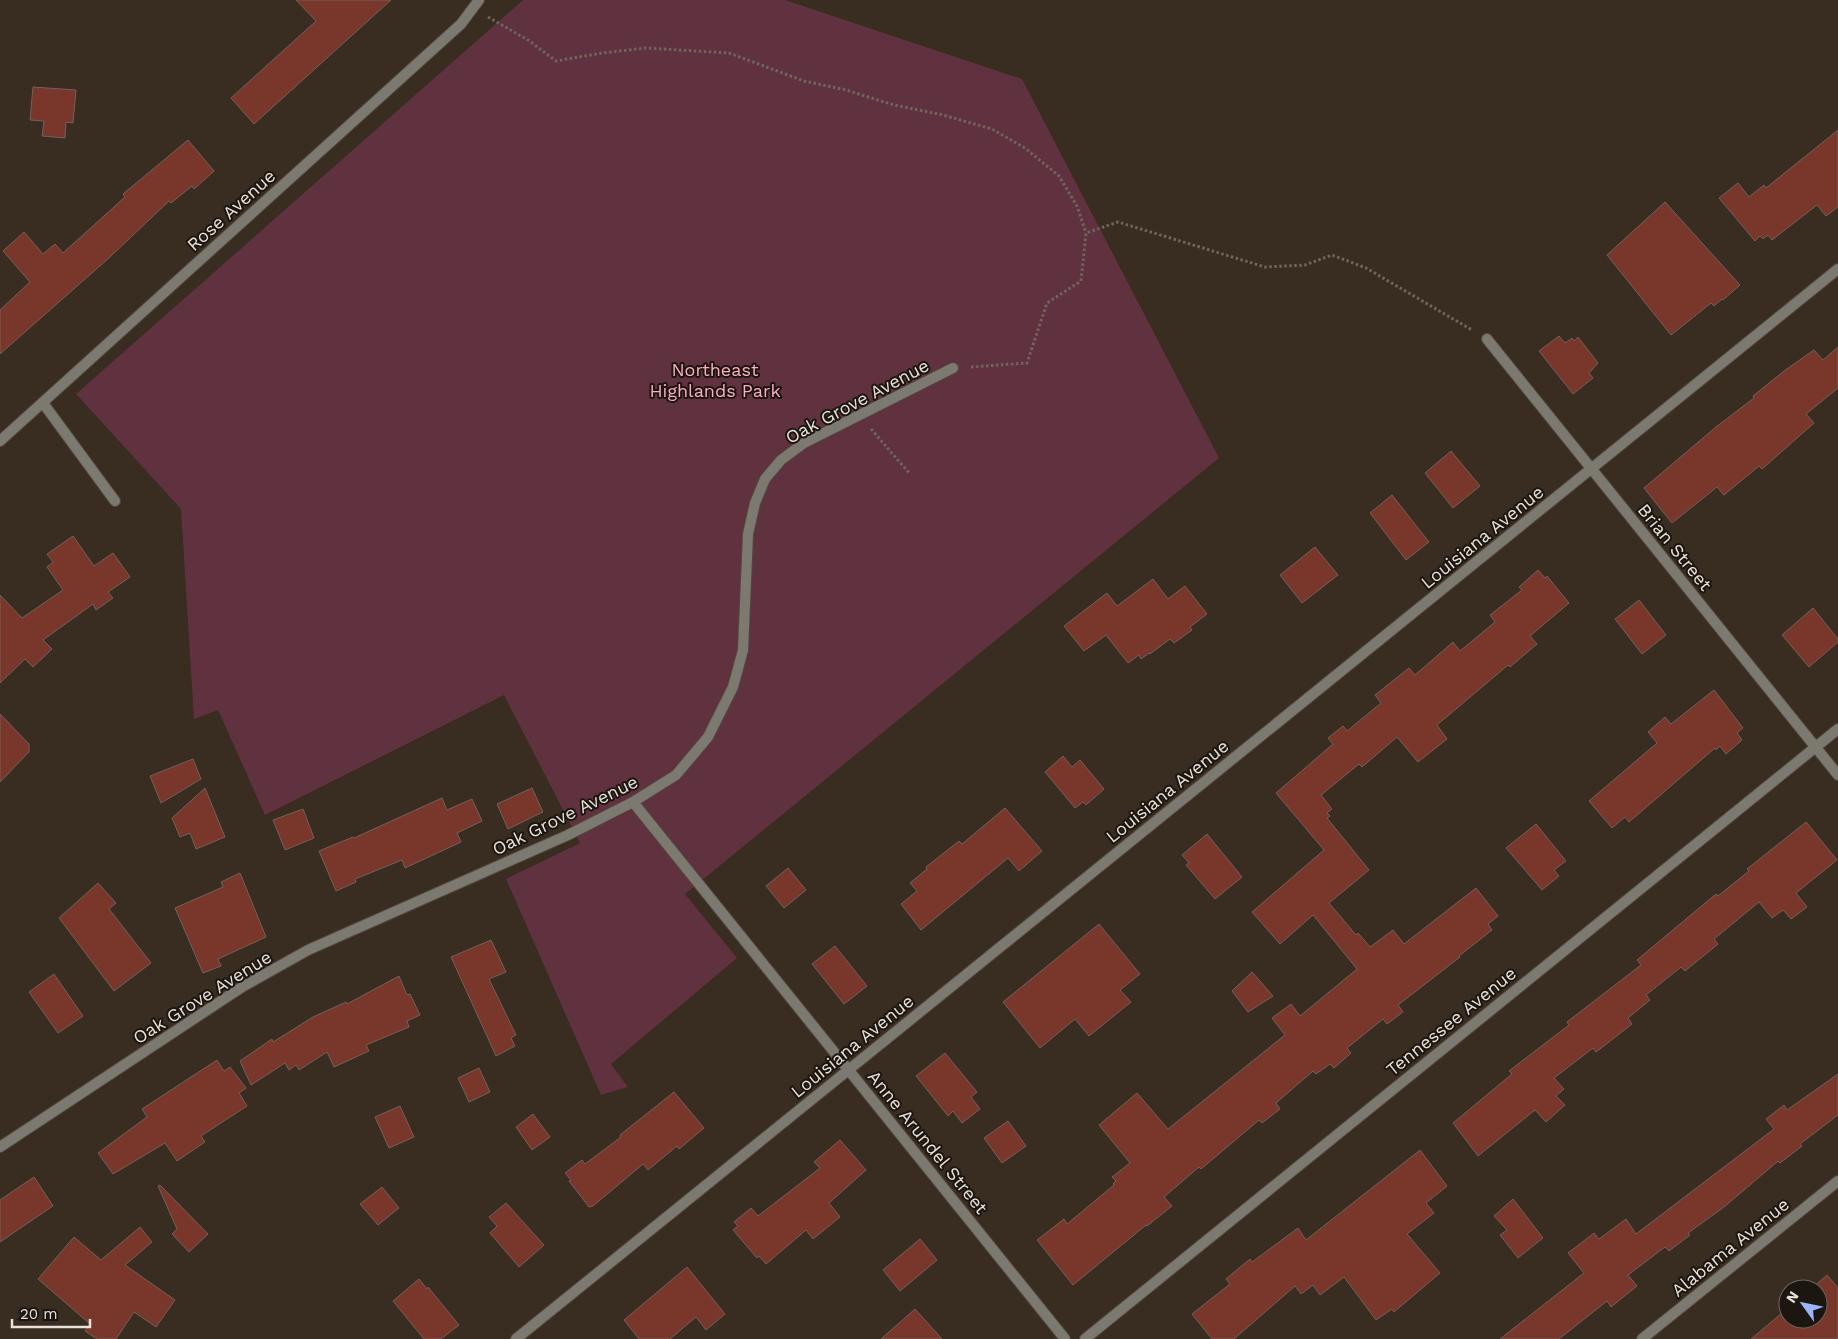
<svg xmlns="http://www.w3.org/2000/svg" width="1838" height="1339" viewBox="0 0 1838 1339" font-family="'Work Sans',sans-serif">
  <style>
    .green { fill: #60313f }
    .building { fill: #78372a; stroke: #75605b }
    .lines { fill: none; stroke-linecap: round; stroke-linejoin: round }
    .lane-casing { stroke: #55493e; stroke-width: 12 }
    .street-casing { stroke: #55493e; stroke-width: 12 }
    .path { stroke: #70655a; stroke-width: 3; stroke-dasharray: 2.5 2.5; stroke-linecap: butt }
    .lane { stroke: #7b7970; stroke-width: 10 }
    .street { stroke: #7b7970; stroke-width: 10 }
    .labels { text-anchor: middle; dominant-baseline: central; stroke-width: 4; stroke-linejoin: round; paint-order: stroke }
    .street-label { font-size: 18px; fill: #e9e1d9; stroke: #1c1610 }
    .park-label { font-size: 18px; fill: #feacc2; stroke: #1c1610 }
  </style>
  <rect width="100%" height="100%" fill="#392c20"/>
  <path class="green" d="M 523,0 L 785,0 L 1022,79 L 1219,458 L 685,894 L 737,958 L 611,1064 L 628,1087 L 601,1095 L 506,879 L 580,843 L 504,695 L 265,815 L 218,710 L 194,719 L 181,509 L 76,394 Z"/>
  <path class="building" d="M 296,0 L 391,0 L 254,124 L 231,98 L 316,21 Z
    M 33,87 L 76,90 L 73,123 L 66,122 L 65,138 L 42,136 L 44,121 L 30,120 Z
    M 1838,130 L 1838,207 L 1826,216 L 1817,205 L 1772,240 L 1768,235 L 1763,239 L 1760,236 L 1755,241 L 1719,198 L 1738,183 L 1749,197 L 1764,185 L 1766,188 Z
    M 188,140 L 214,171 L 194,189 L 192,186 L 171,203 L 169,201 L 110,257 L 0,354 L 0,310 L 30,282 L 3,251 L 24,232 L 43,254 L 55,244 L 63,253 L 125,197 L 123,194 Z
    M 1665,202 L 1740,285 L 1723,300 L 1722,299 L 1714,306 L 1711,303 L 1671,335 L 1607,255 Z
    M 1559,336 L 1565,343 L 1572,338 L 1574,341 L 1578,337 L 1598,363 L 1589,373 L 1593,378 L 1573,394 L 1539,351 Z
    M 1838,347 L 1838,388 L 1806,414 L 1814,423 L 1762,469 L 1759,466 L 1724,495 L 1717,487 L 1672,523 L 1644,488 L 1716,427 L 1754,398 L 1753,396 L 1784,371 L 1814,350 L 1823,360 Z
    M 1451,451 L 1480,486 L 1453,508 L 1425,473 Z
    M 1392,495 L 1429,542 L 1406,560 L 1370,513 Z
    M 73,536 L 94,566 L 113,553 L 130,577 L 108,592 L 113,598 L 96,610 L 93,604 L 43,640 L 52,649 L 33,667 L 25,659 L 0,683 L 0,595 L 22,618 L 63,590 L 47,567 L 53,562 L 47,554 Z
    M 1315,547 L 1338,575 L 1302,603 L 1280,575 Z
    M 1538,570 L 1545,578 L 1547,576 L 1569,603 L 1530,636 L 1537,644 L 1510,667 L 1508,665 L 1437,725 L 1447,739 L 1418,762 L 1397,737 L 1362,767 L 1359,764 L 1321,795 L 1332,809 L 1327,813 L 1330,816 L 1327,818 L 1369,870 L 1329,903 L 1356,935 L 1358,933 L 1370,947 L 1393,930 L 1404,944 L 1476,888 L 1498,916 L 1488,924 L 1492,930 L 1459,956 L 1460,957 L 1398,1005 L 1403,1012 L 1387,1024 L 1383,1019 L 1347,1048 L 1351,1053 L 1334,1068 L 1330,1064 L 1316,1074 L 1313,1071 L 1276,1103 L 1280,1109 L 1262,1123 L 1259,1120 L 1201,1169 L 1199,1167 L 1164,1197 L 1172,1206 L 1147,1226 L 1146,1225 L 1073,1285 L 1037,1240 L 1064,1219 L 1067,1224 L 1114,1185 L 1113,1184 L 1116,1181 L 1112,1177 L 1130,1163 L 1099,1125 L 1137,1093 L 1168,1129 L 1285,1035 L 1272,1018 L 1291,1004 L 1300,1016 L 1357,969 L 1313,915 L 1280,944 L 1252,912 L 1324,850 L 1276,793 L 1333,744 L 1328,738 L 1343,726 L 1347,731 L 1381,703 L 1375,695 L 1409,668 L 1415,675 L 1453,642 L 1460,651 L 1495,622 L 1490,615 L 1522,590 L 1519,587 Z
    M 1153,579 L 1168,599 L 1185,586 L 1207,614 L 1190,627 L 1192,630 L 1174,643 L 1170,639 L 1150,654 L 1149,653 L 1141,659 L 1139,655 L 1128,663 L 1106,635 L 1084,651 L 1064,626 L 1107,593 L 1117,606 Z
    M 1639,600 L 1666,635 L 1642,654 L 1615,619 Z
    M 1813,608 L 1838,639 L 1838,642 L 1809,667 L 1782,635 Z
    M 1714,690 L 1743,728 L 1737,733 L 1742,740 L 1726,754 L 1720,746 L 1716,750 L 1715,748 L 1629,822 L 1625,817 L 1612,828 L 1589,801 L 1657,743 L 1648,732 L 1665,717 L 1671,724 Z
    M 0,714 L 29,744 L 29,752 L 0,782 Z
    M 1063,756 L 1072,767 L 1080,760 L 1104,789 L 1086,805 L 1083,802 L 1075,808 L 1045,772 Z
    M 193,759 L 201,779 L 161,803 L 150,776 Z
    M 205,788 L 225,837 L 196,849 L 190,833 L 180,837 L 172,818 Z
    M 532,788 L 543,812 L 508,829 L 497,804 Z
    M 442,798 L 447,810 L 472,799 L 482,821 L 457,833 L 461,842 L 405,868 L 402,860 L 355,879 L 356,882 L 336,891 L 319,851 L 353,837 L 354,838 Z
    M 1005,808 L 1042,851 L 1019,871 L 1008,858 L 921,930 L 901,904 L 917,891 L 910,883 L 927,869 L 926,867 L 959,841 L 962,844 Z
    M 303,809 L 314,838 L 285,850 L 273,820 Z
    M 1806,822 L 1837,860 L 1796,893 L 1807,907 L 1791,919 L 1783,910 L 1772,918 L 1759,902 L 1714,939 L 1718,944 L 1685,971 L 1681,967 L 1646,995 L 1650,1000 L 1628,1018 L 1632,1024 L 1596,1052 L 1593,1048 L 1554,1078 L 1564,1089 L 1556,1096 L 1565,1105 L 1546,1122 L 1535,1110 L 1478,1156 L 1453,1123 L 1512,1074 L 1509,1071 L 1569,1025 L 1567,1022 L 1641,965 L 1637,960 L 1716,894 L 1718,896 L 1749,871 L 1747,869 Z
    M 1536,824 L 1566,861 L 1554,870 L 1559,876 L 1542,890 L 1506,848 Z
    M 1207,834 L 1242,877 L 1215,899 L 1186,865 L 1189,863 L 1182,855 Z
    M 788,868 L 806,890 L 784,908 L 766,886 Z
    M 240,873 L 266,937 L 218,959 L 221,966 L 203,973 L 175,908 L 223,887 L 221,882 Z
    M 98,883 L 116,903 L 109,909 L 151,963 L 114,991 L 59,918 Z
    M 1099,924 L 1140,974 L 1120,990 L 1131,1002 L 1089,1036 L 1075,1019 L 1040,1048 L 1003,1002 Z
    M 491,940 L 506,972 L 489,979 L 516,1035 L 511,1038 L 515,1046 L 496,1056 L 451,957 Z
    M 835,946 L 867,986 L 844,1004 L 812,964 Z
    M 1252,972 L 1273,996 L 1248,1012 L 1232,991 Z
    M 54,974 L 83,1016 L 58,1033 L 29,992 Z
    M 399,976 L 407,995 L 410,994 L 420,1015 L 407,1021 L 409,1027 L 366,1045 L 369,1051 L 334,1067 L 327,1052 L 299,1070 L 296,1065 L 289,1070 L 285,1063 L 251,1085 L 240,1061 L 272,1039 L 273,1042 L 313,1017 L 346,1002 L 347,1004 Z
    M 945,1053 L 977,1092 L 971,1097 L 980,1109 L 962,1123 L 953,1111 L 948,1116 L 916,1076 Z
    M 217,1060 L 224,1071 L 230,1067 L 246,1088 L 239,1093 L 247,1106 L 201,1136 L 205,1142 L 177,1161 L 165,1143 L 113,1174 L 98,1153 L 147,1117 L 142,1109 Z
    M 479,1068 L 490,1092 L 469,1102 L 458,1078 Z
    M 1838,1074 L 1838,1115 L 1800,1144 L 1802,1146 L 1780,1163 L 1778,1161 L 1724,1207 L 1688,1233 L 1690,1235 L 1669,1251 L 1665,1247 L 1628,1275 L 1637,1286 L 1611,1307 L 1607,1301 L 1559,1339 L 1500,1339 L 1584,1273 L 1568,1253 L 1594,1233 L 1599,1239 L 1626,1219 L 1636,1234 L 1774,1129 L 1766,1119 L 1784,1105 L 1787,1110 Z
    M 674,1092 L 704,1128 L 679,1149 L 677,1146 L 648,1170 L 643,1164 L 593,1206 L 589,1207 L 569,1181 L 571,1180 L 565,1173 L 582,1160 L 585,1164 L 621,1137 L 620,1135 Z
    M 400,1106 L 414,1137 L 389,1148 L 375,1117 Z
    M 533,1114 L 550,1137 L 532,1150 L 516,1127 Z
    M 1008,1121 L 1026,1146 L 1002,1163 L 984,1138 Z
    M 840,1140 L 866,1170 L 829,1203 L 840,1217 L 813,1239 L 806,1230 L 766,1264 L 759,1256 L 757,1258 L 733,1230 L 738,1226 L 734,1222 L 751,1208 L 758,1216 L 820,1168 L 814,1162 Z
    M 1420,1150 L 1447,1186 L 1426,1203 L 1434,1213 L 1407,1234 L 1440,1273 L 1394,1312 L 1392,1309 L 1376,1320 L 1344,1277 L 1320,1295 L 1313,1285 L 1301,1294 L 1295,1286 L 1234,1339 L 1212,1339 L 1192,1314 L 1230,1284 L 1226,1279 L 1250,1259 L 1252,1262 L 1298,1228 L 1306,1240 Z
    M 34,1177 L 53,1206 L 0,1242 L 0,1200 Z
    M 160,1185 L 208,1234 L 189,1252 L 172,1234 L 177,1229 L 158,1186 Z
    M 382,1187 L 399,1208 L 378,1225 L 360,1204 Z
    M 1513,1199 L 1543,1238 L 1518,1258 L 1500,1235 L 1507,1230 L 1494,1216 Z
    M 506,1203 L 544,1245 L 519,1267 L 490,1233 L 497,1226 L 489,1217 Z
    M 140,1227 L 152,1242 L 125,1265 L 175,1300 L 156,1327 L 134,1312 L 116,1339 L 97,1339 L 85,1331 L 90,1324 L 38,1279 L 74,1237 L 101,1260 Z
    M 920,1239 L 937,1260 L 900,1291 L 883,1270 Z
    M 687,1267 L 725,1314 L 706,1330 L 696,1317 L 670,1339 L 639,1339 L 624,1320 Z
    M 1827,1275 L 1838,1288 L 1838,1339 L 1751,1339 L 1788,1308 L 1788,1319 L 1818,1319 L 1818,1289 L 1811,1289 Z
    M 419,1279 L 427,1289 L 428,1287 L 459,1325 L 441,1339 L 424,1339 L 393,1301 Z
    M 915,1309 L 942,1339 L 881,1339 Z"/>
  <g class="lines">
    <g class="lane-casing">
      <path id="lane" d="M 43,403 L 115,501"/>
    </g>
    <g class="street-casing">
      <path id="street" d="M 1487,339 L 1838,775
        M 0,441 L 461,24 L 479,0
        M 633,802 L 1065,1339
        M 0,1147 L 242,987 L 308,950 L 568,835 L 633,802 L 676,775 L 708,737 L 733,687 L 743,650 L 748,534 L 755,503 L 765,479 L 781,460 L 804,443 L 953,368
        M 516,1339 L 1838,269
        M 1085,1339 L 1838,729
        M 1642,1339 L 1838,1181"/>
    </g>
    <path class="path" d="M 488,17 L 528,40 L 556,61 L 602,53 L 646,48 L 729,53 L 804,81 L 846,90 L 894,105 L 943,115 L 992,129 L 1025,148 L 1059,176 L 1077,206 L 1086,233
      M 971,367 L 1027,363 L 1047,303 L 1081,281 L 1086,233 L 1118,222 L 1265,267 L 1305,265 L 1332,255 L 1366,268 L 1472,330
      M 871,429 L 910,474"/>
    <use href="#lane" class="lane"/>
    <use href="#street" class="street"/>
  </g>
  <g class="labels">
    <g class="street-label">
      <text transform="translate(231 210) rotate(-42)">Rose Avenue</text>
      <text transform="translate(857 401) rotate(-28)">Oak Grove Avenue</text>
      <text transform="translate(1482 537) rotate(-39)">Louisiana Avenue</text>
      <text transform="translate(1675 547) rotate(51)">Brian Street</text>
      <text transform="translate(1167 791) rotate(-39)">Louisiana Avenue</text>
      <text transform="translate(565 815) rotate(-26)">Oak Grove Avenue</text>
      <text transform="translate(202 997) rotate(-32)">Oak Grove Avenue</text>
      <text transform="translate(1451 1021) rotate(-39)">Tennessee Avenue</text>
      <text transform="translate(852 1046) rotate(-39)">Louisiana Avenue</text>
      <text transform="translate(928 1142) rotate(51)">Anne Arundel Street</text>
      <text transform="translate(1730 1247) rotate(-39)">Alabama Avenue</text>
    </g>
    <g class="park-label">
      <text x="715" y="369">Northeast<tspan x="715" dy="21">Highlands Park</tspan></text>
    </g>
  </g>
  <g transform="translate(1803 1304) rotate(303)"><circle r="24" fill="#1c1610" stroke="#6e6760"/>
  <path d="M0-4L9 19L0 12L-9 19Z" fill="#9ab5fd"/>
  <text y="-8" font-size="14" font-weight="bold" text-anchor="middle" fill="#e9e1d9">N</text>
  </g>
  <path d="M12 1319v8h78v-8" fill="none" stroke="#e9e1d9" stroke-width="2.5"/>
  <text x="20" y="1319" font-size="15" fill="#e9e1d9" stroke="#1c1610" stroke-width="4" paint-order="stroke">20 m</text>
</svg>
